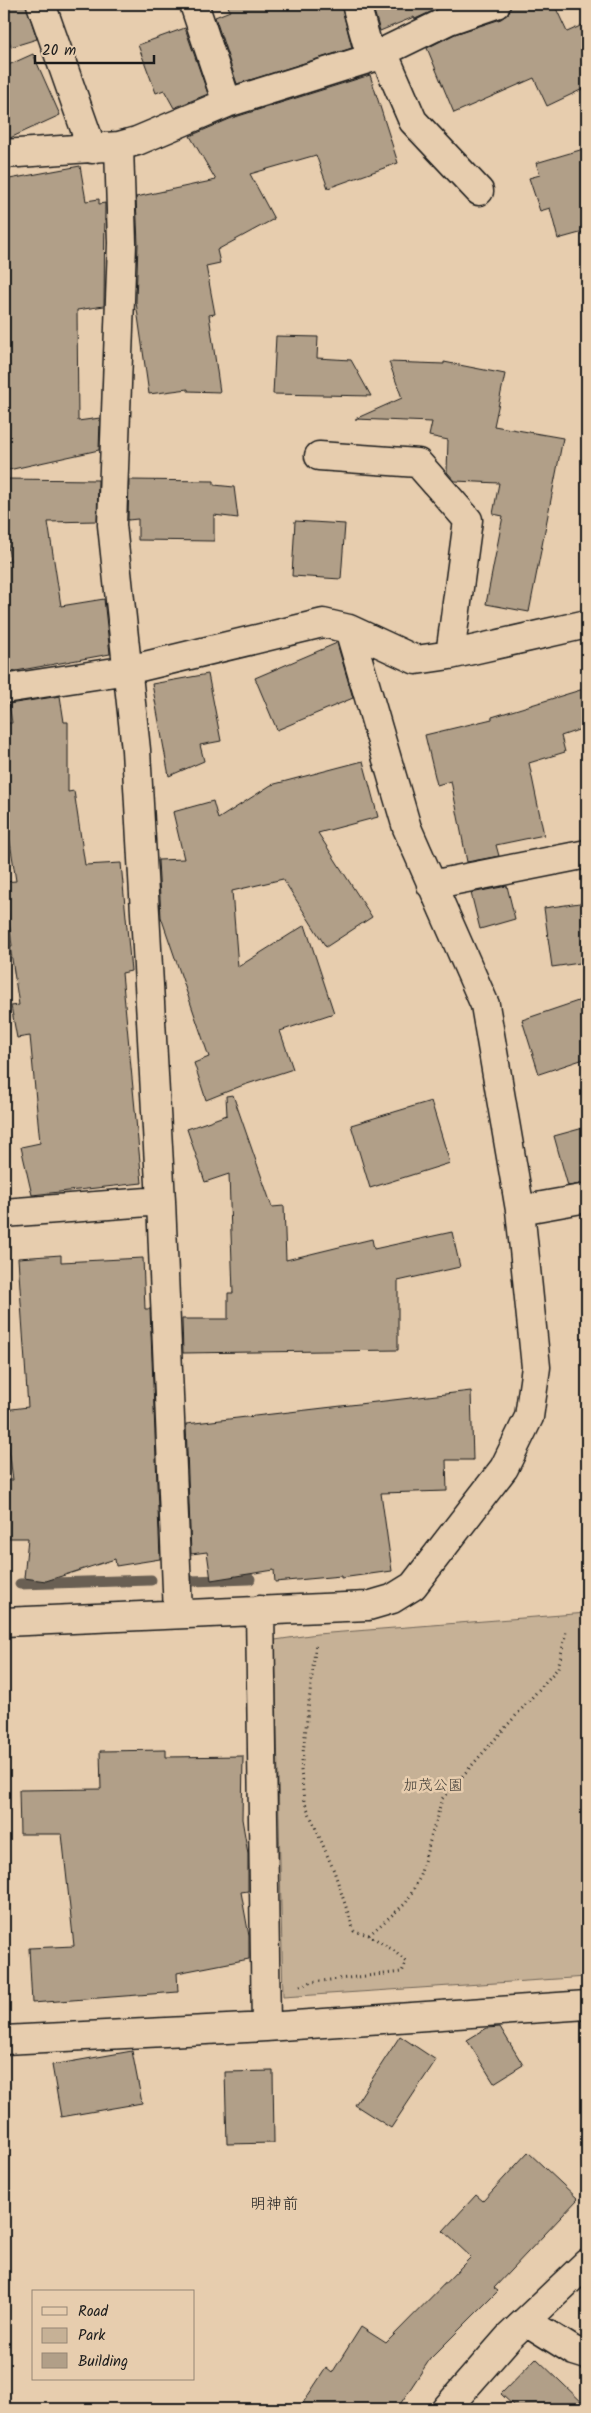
<svg xmlns="http://www.w3.org/2000/svg" width="591" height="2413" viewBox="0 0 591 2413" font-family="Kalam,'Klee One',sans-serif">
  <style>
    .green { fill: #c6b196; stroke: #716659 }
    .lines { fill: none; stroke-linecap: round; stroke-linejoin: round }
    .stream { stroke: #695f53; stroke-width: 11 }
    .building { fill: #b19f88; stroke: #1c1c1c }
    .minor-casing { stroke: #1c1c1c; stroke-width: 31 }
    .path { stroke: #1c1c1c; stroke-width: 3; stroke-dasharray: 1 4; stroke-linecap: butt }
    .minor { stroke: #e7cdae; stroke-width: 28 }
    .labels { text-anchor: middle; dominant-baseline: central; stroke-width: 5; stroke-linejoin: round; paint-order: stroke }
    .park-label { font-size: 15px; fill: #46413a; stroke: #e7cdae }
    .neighbourhood-label { font-size: 16px; fill: #1c1c1c; stroke: #e7cdae }
  </style>
  <rect width="100%" height="100%" fill="#e7cdae"/>
  <filter id="ink" filterUnits="userSpaceOnUse"><feTurbulence type="fractalNoise" baseFrequency=".02" numOctaves="2"/><feDisplacementMap in="SourceGraphic" scale="10" xChannelSelector="R" yChannelSelector="G"/><feConvolveMatrix kernelMatrix="1 2 1 2 8 2 1 2 1" color-interpolation-filters="sRGB"/></filter>
  <g filter="url(#ink)">
    <path class="green" d="M 587,1613 L 587,1977 L 283,1997 L 275,1640 L 317,1634 Z"/>
    <g class="lines">
      <path class="stream" d="M 191,1581 L 250,1579
        M 20,1584 L 151,1580"/>
    </g>
    <path class="building" d="M 4,4 L 26,4 L 37,39 L 11,47 L 4,23 Z
      M 227,4 L 341,4 L 352,48 L 237,84 L 215,17 L 230,11 Z
      M 372,4 L 448,4 L 415,19 L 414,17 L 380,31 Z
      M 511,4 L 554,4 L 567,32 L 587,23 L 587,87 L 547,106 L 534,78 L 454,113 L 427,48 L 455,34 L 501,19 L 508,14 Z
      M 185,28 L 208,94 L 174,108 L 164,90 L 156,93 L 138,45 Z
      M 33,54 L 60,115 L 10,138 L 4,138 L 4,67 Z
      M 370,75 L 398,163 L 328,188 L 316,155 L 250,174 L 274,219 L 217,250 L 220,263 L 206,266 L 215,314 L 209,315 L 220,392 L 188,391 L 188,389 L 149,394 L 136,302 L 138,244 L 136,197 L 216,180 L 190,136 L 232,118 Z
      M 587,148 L 587,231 L 558,239 L 550,208 L 540,211 L 529,178 L 540,175 L 536,163 Z
      M 80,166 L 86,201 L 99,199 L 99,204 L 105,203 L 104,306 L 77,310 L 78,421 L 100,418 L 99,450 L 4,471 L 4,180 Z
      M 276,336 L 318,337 L 317,358 L 351,360 L 371,396 L 273,394 Z
      M 389,362 L 444,364 L 444,362 L 505,374 L 494,426 L 563,438 L 529,612 L 486,604 L 503,516 L 493,514 L 499,483 L 455,481 L 447,472 L 448,440 L 429,436 L 432,422 L 355,419 L 402,398 Z
      M 4,479 L 98,480 L 97,521 L 48,522 L 61,606 L 104,599 L 110,654 L 5,673 L 4,562 L 10,561 L 4,521 L 10,519 Z
      M 129,480 L 214,481 L 214,485 L 234,487 L 238,518 L 214,515 L 214,541 L 138,540 L 138,519 L 128,520 Z
      M 295,521 L 345,524 L 341,579 L 292,576 Z
      M 337,643 L 353,698 L 277,730 L 255,678 Z
      M 208,674 L 221,741 L 200,745 L 204,761 L 169,776 L 152,684 Z
      M 587,688 L 587,727 L 561,736 L 565,752 L 529,763 L 544,835 L 496,845 L 499,856 L 467,862 L 451,781 L 437,785 L 425,735 L 492,719 L 492,717 Z
      M 60,696 L 64,722 L 68,722 L 68,792 L 74,791 L 85,865 L 121,863 L 131,971 L 122,973 L 142,1183 L 32,1195 L 21,1147 L 40,1143 L 30,1036 L 17,1038 L 11,1006 L 19,1005 L 10,946 L 12,946 L 4,882 L 16,881 L 4,803 L 4,723 L 12,723 L 9,704 Z
      M 363,761 L 378,817 L 318,833 L 372,917 L 326,947 L 283,879 L 232,891 L 238,967 L 305,925 L 334,1013 L 280,1031 L 293,1069 L 241,1086 L 206,1100 L 194,1063 L 209,1057 L 161,917 L 158,860 L 184,859 L 173,812 L 213,801 L 218,819 L 271,785 Z
      M 507,886 L 515,919 L 480,929 L 471,893 Z
      M 587,902 L 587,962 L 552,967 L 544,908 Z
      M 581,1000 L 587,1019 L 587,1058 L 539,1074 L 522,1020 Z
      M 233,1095 L 272,1207 L 284,1206 L 286,1260 L 372,1239 L 374,1249 L 452,1232 L 460,1267 L 398,1281 L 398,1350 L 183,1353 L 182,1319 L 228,1319 L 228,1293 L 233,1293 L 229,1174 L 205,1182 L 187,1129 L 227,1115 L 226,1096 Z
      M 431,1101 L 450,1163 L 370,1188 L 351,1125 Z
      M 587,1127 L 587,1183 L 568,1186 L 554,1136 Z
      M 61,1255 L 61,1262 L 143,1258 L 145,1309 L 150,1309 L 160,1559 L 116,1566 L 115,1559 L 46,1581 L 24,1578 L 28,1538 L 5,1538 L 4,1480 L 13,1480 L 4,1410 L 28,1407 L 18,1258 Z
      M 471,1391 L 473,1460 L 446,1460 L 447,1491 L 381,1493 L 392,1571 L 341,1578 L 341,1576 L 275,1582 L 274,1570 L 211,1580 L 207,1552 L 191,1554 L 186,1424 Z
      M 166,1750 L 166,1757 L 243,1756 L 242,1819 L 248,1854 L 248,1891 L 241,1892 L 249,1936 L 249,1959 L 177,1973 L 178,1992 L 32,2003 L 29,1948 L 74,1946 L 62,1834 L 20,1834 L 19,1790 L 101,1789 L 100,1751 Z
      M 500,2027 L 523,2065 L 494,2083 L 467,2040 L 487,2028 Z
      M 400,2036 L 436,2060 L 391,2128 L 355,2105 Z
      M 132,2051 L 142,2103 L 61,2117 L 52,2065 Z
      M 273,2071 L 274,2143 L 227,2144 L 225,2072 Z
      M 528,2152 L 578,2199 L 494,2288 L 498,2291 L 430,2359 L 397,2409 L 299,2409 L 326,2368 L 332,2373 L 361,2327 L 386,2343 L 471,2257 L 443,2231 L 476,2195 L 483,2201 Z
      M 536,2358 L 587,2407 L 587,2409 L 517,2409 L 501,2394 Z"/>
    <g class="lines">
      <g class="minor-casing">
        <path id="minor" d="M 41,4 L 92,149
          M 194,4 L 227,103
          M 356,4 L 371,58
          M 383,52 L 413,121 L 479,191
          M 119,146 L 122,243 L 112,525 L 136,750 L 161,1201 L 178,1614
          M 4,154 L 119,146 L 137,141 L 227,103 L 371,58 L 449,20 L 496,4
          M 319,456 L 418,463 L 468,520 L 450,655
          M 4,689 L 128,670 L 323,623 L 349,629
          M 431,885 L 587,854
          M 520,1210 L 587,1198
          M 4,1213 L 161,1201
          M 260,1610 L 266,2027
          M 4,1622 L 368,1606 L 392,1599 L 413,1586 L 504,1468 L 529,1417 L 536,1367 L 520,1210 L 485,1005 L 407,828 L 349,629 L 416,660 L 450,655 L 587,624
          M 4,2040 L 266,2027 L 587,2005
          M 526,2321 L 574,2351 L 587,2355
          M 446,2409 L 509,2337 L 587,2263"/>
      </g>
      <path class="path" d="M 369,1935 L 406,1903 L 419,1879 L 442,1799 L 558,1668 L 566,1632
        M 300,1986 L 312,1982 L 402,1972 L 406,1962 L 393,1950 L 369,1935 L 354,1931 L 334,1871 L 304,1801 L 301,1770 L 316,1642"/>
      <use href="#minor" class="minor"/>
    </g>
  </g>
  <g class="labels">
    <g class="park-label">
      <text x="433" y="1786">加茂公園</text>
    </g>
    <g class="neighbourhood-label">
      <text x="274" y="2204">明神前</text>
    </g>
  </g>
  <rect width="591" height="2413" fill="none" stroke="#e7cdae" stroke-width="20"/>
  <rect x="10" y="10" width="571" height="2393" fill="none" stroke="#1c1c1c" stroke-width="2" filter="url(#ink)"/>
  <rect x="32" y="2290" width="162" height="90" fill="#e7cdae" stroke="#968674"/>
  <rect x="42" y="2307" width="25" height="8" fill="#e7cdae" stroke="#968674"/>
  <text x="78" y="2316" font-size="15" fill="#1c1c1c">Road</text>
  <rect x="42" y="2328" width="25" height="15" fill="#c6b196" stroke="#968674"/>
  <text x="78" y="2340" font-size="15" fill="#1c1c1c">Park</text>
  <rect x="42" y="2353" width="25" height="15" fill="#b19f88" stroke="#968674"/>
  <text x="78" y="2366" font-size="15" fill="#1c1c1c">Building</text>
  <path d="M35 55v8h119v-8" fill="none" stroke="#1c1c1c" stroke-width="2.5"/>
  <text x="42" y="55" font-size="15" fill="#1c1c1c" stroke="#e7cdae" stroke-width="4" paint-order="stroke">20 m</text>
</svg>
